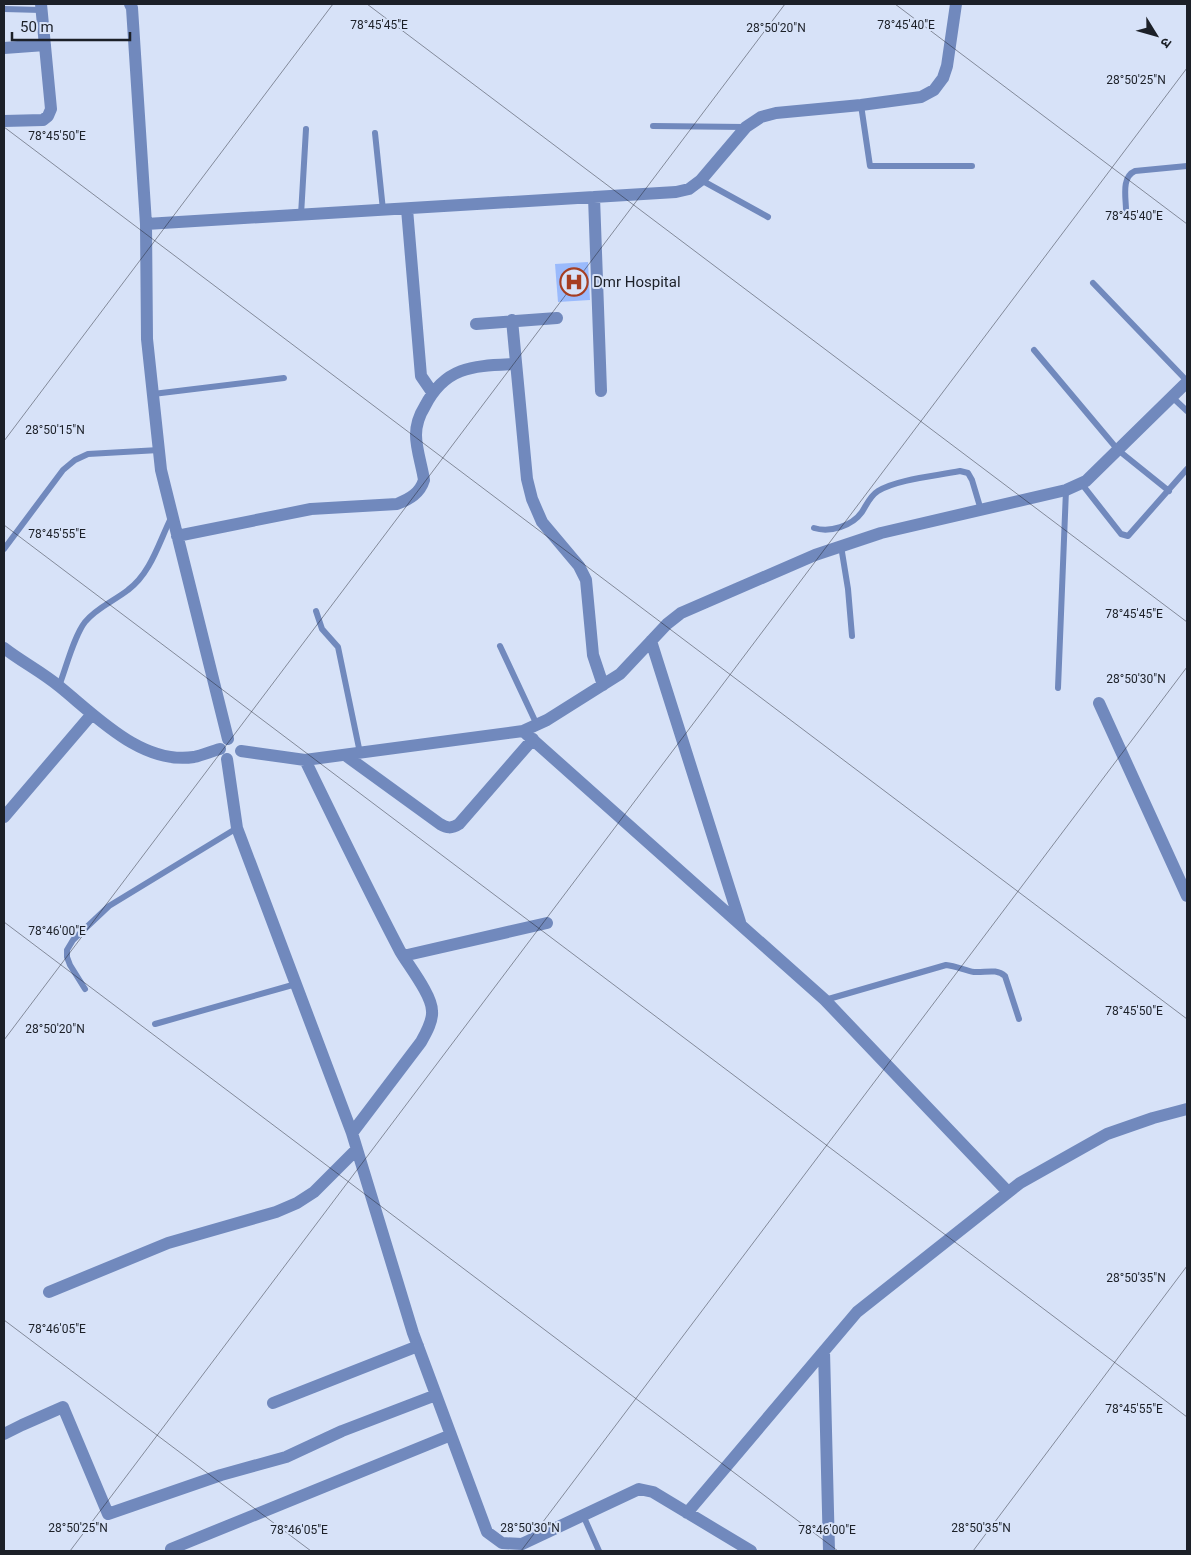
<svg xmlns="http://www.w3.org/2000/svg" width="1191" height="1555" viewBox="0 0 1191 1555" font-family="Roboto,'Noto Sans Devanagari',sans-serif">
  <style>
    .building { fill: #9abafc }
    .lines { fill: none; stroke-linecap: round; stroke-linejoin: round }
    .service { stroke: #7189bd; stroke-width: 6 }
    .minor { stroke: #7189bd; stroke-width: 12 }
    .ticks { fill: none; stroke: #1c2028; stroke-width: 1; stroke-opacity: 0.45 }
    .labels { text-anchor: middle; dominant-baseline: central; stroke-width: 4; stroke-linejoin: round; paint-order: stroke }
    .poi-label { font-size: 15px; fill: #1c2028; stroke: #d7e2f8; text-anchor: start }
    .ticks-label { font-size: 12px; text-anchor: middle; fill: #1c2028; stroke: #d7e2f8; stroke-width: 4; stroke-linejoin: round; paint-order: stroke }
  </style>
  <rect width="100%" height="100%" fill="#d7e2f8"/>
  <path class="building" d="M 588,262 L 590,300 L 558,302 L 555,264 Z"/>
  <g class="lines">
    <path class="service" d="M 4,9 L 41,10
      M 861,105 L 870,166 L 972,166
      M 653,126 L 745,127
      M 375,133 L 383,210
      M 701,180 L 768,217
      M 1126,210 C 1126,198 1121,177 1135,171 L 1187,166
      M 301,215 L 306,129
      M 1093,283 L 1187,381
      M 1034,350 L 1118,450 L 1169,491
      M 153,394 L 284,378
      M 1172,397 L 1187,411
      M 1081,483 L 1121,534 L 1128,536 L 1187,469
      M 814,528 C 830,533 852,526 862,512 C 867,504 870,496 878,491 C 898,479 936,476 960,471 L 968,473 L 972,480 L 981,510
      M 841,546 L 848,589 L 852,636
      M 4,549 L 63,470 L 75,460 L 88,454 L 159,450
      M 316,611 L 322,629 L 338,647 L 360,753
      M 500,646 L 537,725
      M 59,686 C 66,668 74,636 85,622 C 96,608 114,601 128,590 C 151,573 159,542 171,518
      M 1058,688 L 1066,490
      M 85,989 L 70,965 L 67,957 L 67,950 L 73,940 L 109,906 L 237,828
      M 825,1000 L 946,965 C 956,966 964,970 974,972 C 985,973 996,968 1005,976 L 1019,1019
      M 155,1024 L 296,984
      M 583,1515 L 599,1551"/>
    <path class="minor" d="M 130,4 L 132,8 L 146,224 L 147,339 L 161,470 L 228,739
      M 4,48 L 45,45
      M 4,121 L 43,120 L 48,116 L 51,109 L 41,4
      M 594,197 L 601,391
      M 407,209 L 421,376 L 432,392
      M 146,224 L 676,192 L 689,189 L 701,180 L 746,127 L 761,117 L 776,113 L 861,105 L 921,97 L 934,90 L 943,78 L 947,66 L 956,4
      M 512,320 L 527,479 L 532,499 L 542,522 L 579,566 L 586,580 L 593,655 L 603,685
      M 476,324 L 557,318
      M 177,536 L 311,509 L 397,504 C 410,499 420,493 424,480 C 422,466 416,449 416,435 C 416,424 420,414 425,406 C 446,365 475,366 516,364
      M 651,641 L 740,922
      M 4,648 C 22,662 42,672 60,687 C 97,717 142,765 194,757 C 203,755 212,751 220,749
      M 1099,703 L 1187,896
      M 523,731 L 825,1000 L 1008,1192
      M 241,751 L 305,760 L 523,731 L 547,720 L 620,674 L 667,624 L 681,613 L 815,555 L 881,533 L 1066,490 L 1086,481 L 1187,382
      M 345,755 L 440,824 C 447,828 451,829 459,824 L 533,739
      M 227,759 L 237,828 L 352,1133 L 413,1333 L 487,1532 L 502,1543 L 522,1544 L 639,1489 L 653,1492 L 751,1551
      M 305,760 C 336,824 367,888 400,951 C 408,965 432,995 432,1011 C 433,1021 426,1033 421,1042 L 352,1133
      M 4,817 L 92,714
      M 403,956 L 547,923
      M 49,1292 L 168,1243 L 276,1212 L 297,1203 L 314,1192 L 357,1149
      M 824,1351 L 829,1551
      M 273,1403 L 418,1346
      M 4,1434 L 22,1425 L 63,1407 L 108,1514 L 221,1475 L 286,1457 L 342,1431 L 436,1395
      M 687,1513 L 857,1312 L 1020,1183 L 1107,1134 L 1153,1118 L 1187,1109
      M 171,1549 L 451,1435"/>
  </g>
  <path class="ticks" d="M 367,4 L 1187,622M 895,4 L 1187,224M 4,127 L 1187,1019M 4,441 L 333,4M 4,525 L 1187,1417M 4,922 L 838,1551M 4,1040 L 785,4M 4,1320 L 311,1551M 70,1551 L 1187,68M 521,1551 L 1187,667M 973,1551 L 1187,1266"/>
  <defs>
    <g id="hospital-ring" transform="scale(1.4375)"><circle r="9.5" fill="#d7e2f8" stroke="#a63e22" stroke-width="1.5"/><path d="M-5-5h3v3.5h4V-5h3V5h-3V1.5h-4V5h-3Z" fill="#a63e22"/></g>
  </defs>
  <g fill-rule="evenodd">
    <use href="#hospital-ring" x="574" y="282"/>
  </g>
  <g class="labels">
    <g class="poi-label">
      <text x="593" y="282">Dmr Hospital</text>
    </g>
  </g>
  <g class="ticks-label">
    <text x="379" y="29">78°45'45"E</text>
    <text x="906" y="29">78°45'40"E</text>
    <text x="776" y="32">28°50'20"N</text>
    <text x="1136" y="84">28°50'25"N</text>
    <text x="57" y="140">78°45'50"E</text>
    <text x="1134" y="220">78°45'40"E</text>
    <text x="55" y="434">28°50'15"N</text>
    <text x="57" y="538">78°45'55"E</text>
    <text x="1134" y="618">78°45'45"E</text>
    <text x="1136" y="683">28°50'30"N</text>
    <text x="57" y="935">78°46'00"E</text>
    <text x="1134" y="1015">78°45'50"E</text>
    <text x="55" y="1033">28°50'20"N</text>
    <text x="1136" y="1282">28°50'35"N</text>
    <text x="57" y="1333">78°46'05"E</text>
    <text x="1134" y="1413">78°45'55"E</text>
    <text x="78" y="1532">28°50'25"N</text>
    <text x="530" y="1532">28°50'30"N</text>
    <text x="981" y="1532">28°50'35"N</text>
    <text x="299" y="1534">78°46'05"E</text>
    <text x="827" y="1534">78°46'00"E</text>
  </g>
  <rect width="1191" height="1555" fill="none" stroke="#1c2028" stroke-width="10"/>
  <g transform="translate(1156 35) rotate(127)" stroke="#d7e2f8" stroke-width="4" paint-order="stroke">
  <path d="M0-4L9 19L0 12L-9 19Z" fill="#1c2028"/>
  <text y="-8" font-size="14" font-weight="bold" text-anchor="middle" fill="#1c2028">उ</text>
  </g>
  <path d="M12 32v8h118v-8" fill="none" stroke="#1c2028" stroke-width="2.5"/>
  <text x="20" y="32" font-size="15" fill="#1c2028" stroke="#d7e2f8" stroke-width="4" paint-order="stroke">50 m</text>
</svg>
